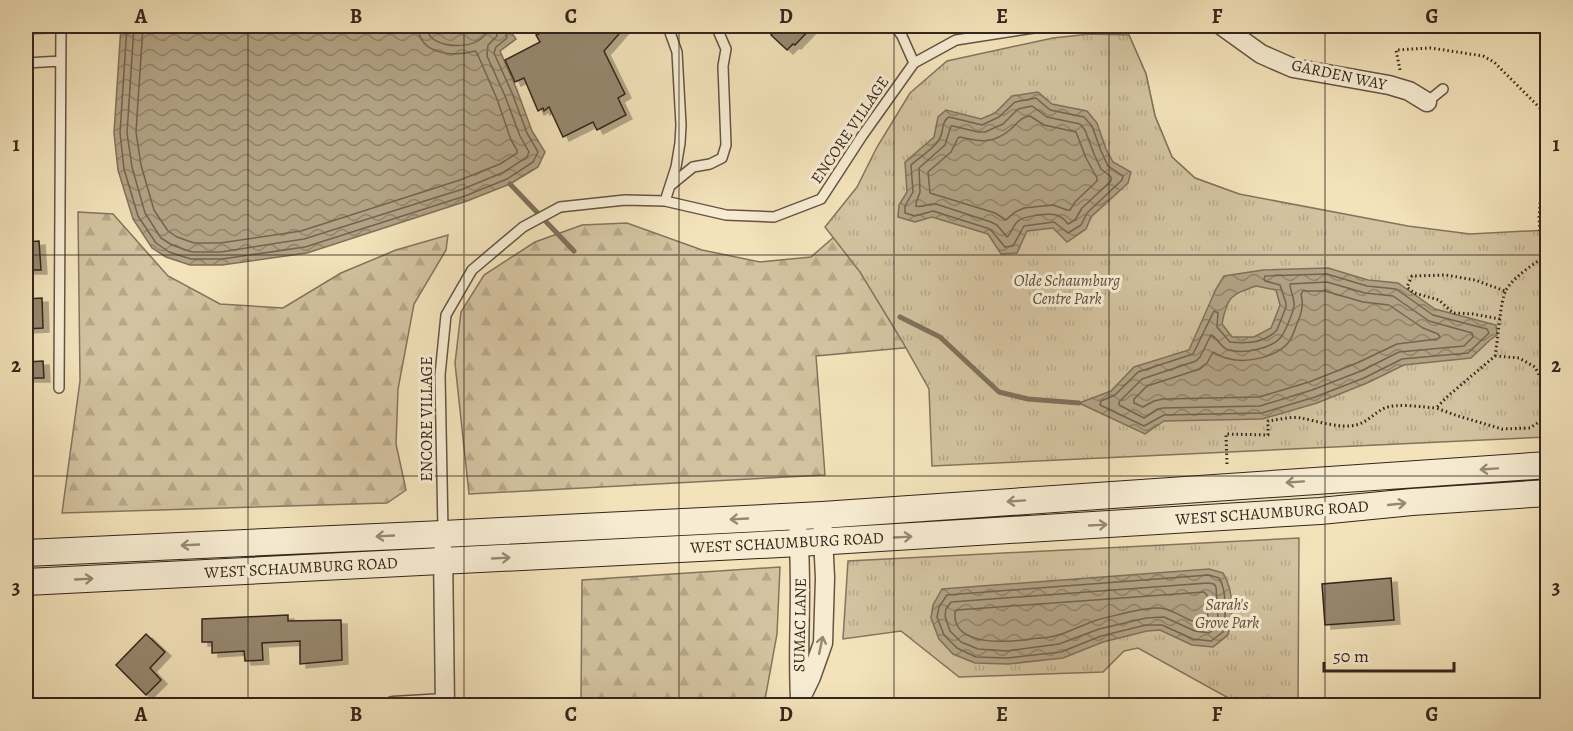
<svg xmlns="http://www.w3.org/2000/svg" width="1573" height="731" viewBox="0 0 1573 731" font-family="Alegreya,serif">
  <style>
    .forest { fill: url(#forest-firs); stroke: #84745e; stroke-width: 1.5 }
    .park { fill: url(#park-tufts); stroke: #84745e; stroke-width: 1.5 }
    .water { fill: url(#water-waves); stroke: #80705a; stroke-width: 1.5; fill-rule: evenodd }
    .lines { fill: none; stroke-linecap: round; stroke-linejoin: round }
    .shore { stroke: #736450; stroke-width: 1.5 }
    .stream { stroke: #80705a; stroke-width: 5 }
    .building { fill: #97876e; stroke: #34251c; stroke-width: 1.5; filter: url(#shadow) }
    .service-casing { stroke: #645444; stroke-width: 12 }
    .minor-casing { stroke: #645444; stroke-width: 21 }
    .secondary-casing { stroke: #34251c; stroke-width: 28 }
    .path { stroke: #34251c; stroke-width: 3; stroke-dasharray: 1.5 3; stroke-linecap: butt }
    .service { stroke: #f7ecd2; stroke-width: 9 }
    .minor { stroke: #f7ecd2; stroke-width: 18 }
    .secondary { stroke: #f7ecd2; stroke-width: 26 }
    .oneway { stroke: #968877 }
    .grid { fill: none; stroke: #34251c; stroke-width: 1.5; stroke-opacity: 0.55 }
    .labels { text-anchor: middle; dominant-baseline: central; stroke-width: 6; stroke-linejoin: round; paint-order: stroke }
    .street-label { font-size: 16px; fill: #34251c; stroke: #f7ecd2 }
    .park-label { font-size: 16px; font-style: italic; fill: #5c4c3d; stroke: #f7ecd2 }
    .neatline { fill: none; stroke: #34251c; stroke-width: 2 }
    .grid-label { font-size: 20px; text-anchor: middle; font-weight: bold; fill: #34251c }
  </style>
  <defs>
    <pattern id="forest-firs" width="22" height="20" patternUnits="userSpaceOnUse" patternTransform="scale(1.5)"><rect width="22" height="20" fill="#d3c29f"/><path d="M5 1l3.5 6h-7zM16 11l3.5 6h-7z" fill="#b6a788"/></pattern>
    <pattern id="park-tufts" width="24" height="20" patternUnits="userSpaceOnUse" patternTransform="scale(1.5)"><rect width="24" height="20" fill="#d3c29f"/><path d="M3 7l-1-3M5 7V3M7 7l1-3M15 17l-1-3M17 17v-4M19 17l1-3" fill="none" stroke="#b6a788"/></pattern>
    <pattern id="water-waves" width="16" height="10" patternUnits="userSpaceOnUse" patternTransform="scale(1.5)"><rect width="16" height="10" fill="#b2a284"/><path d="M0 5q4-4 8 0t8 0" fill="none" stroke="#92846b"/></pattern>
    <filter id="shadow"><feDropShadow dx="6" dy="4" stdDeviation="0" flood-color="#0004"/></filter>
  </defs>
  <rect width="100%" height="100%" fill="#f3e2ba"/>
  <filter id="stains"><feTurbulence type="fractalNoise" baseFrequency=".00333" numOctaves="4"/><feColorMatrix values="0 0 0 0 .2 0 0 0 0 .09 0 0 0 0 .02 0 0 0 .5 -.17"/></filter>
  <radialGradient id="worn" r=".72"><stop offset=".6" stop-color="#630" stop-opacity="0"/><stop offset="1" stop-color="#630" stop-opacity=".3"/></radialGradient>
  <path class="forest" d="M 1129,35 L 1146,74 L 1155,116 L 1172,157 L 1195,178 L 1239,194 L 936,345 L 816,356 L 825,475 L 469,494 L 455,363 L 461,312 L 484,275 L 535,242 L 582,225 L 627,223 L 702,250 L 760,262 L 811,257 L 1052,47 Z
    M 78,212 L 113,214 L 168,276 L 220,304 L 283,308 L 341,273 L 396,250 L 448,235 L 446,250 L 414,304 L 398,389 L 396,444 L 406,490 L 387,503 L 62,513 L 80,381 Z
    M 780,567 L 777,634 L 764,705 L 581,705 L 582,580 Z"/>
  <path class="park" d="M 26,26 L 55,26 L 55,33 L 26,34 Z
    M 1090,34 L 1129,35 L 1146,74 L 1155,116 L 1172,157 L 1195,178 L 1239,194 L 1408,226 L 1470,234 L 1547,230 L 1547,437 L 932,466 L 929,389 L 902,341 L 860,272 L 825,227 L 857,187 L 877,147 L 910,93 L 947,61 L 1053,38 Z
    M 1299,538 L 1298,705 L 1241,705 L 1138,648 L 1124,651 L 1103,672 L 959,677 L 901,631 L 843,639 L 848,561 Z"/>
  <path class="water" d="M 121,26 L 429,26 L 458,32 L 484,26 L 507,26 L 516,39 L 500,51 L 517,90 L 532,131 L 545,152 L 538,167 L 510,184 L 467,201 L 307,253 L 222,265 L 190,265 L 166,257 L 152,248 L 133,219 L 118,170 L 114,133 Z
    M 1038,92 L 1052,104 L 1087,111 L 1097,123 L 1106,149 L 1113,162 L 1131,172 L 1128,183 L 1091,217 L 1086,229 L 1067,242 L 1053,228 L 1027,231 L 1017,253 L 1001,254 L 988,234 L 932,217 L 915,222 L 898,217 L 899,205 L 907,192 L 905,162 L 934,137 L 938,117 L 946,110 L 981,119 L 995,113 L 1012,96 Z
    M 1328,268 L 1368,280 L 1398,283 L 1435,309 L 1496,325 L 1497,335 L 1490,340 L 1471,358 L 1404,365 L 1367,383 L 1317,403 L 1262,419 L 1164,421 L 1145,434 L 1079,403 L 1111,391 L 1134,367 L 1189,350 L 1216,289 L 1224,276 L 1263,270 ZM 1256,286 L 1276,290 L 1280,305 L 1271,328 L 1254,337 L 1232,337 L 1222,324 C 1227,297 1230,295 1256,286 Z
    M 1209,569 L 1223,573 C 1234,591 1233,615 1228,635 L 1213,647 L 1192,645 L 1160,630 L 1147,631 L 1103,642 L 1063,658 L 1008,664 L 975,663 L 953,654 L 939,639 L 931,618 L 933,605 L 942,589 Z"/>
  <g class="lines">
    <path class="shore" d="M 127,26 L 120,133 L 124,169 L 138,216 L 156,243 L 169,252 L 191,259 L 222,259 L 305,247 L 465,196 L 507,179 L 533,162 L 538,152 L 527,133 L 512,93 L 494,53 L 496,47 L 507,38 L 503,26
      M 134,26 L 127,133 L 132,167 L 145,213 L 161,238 L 172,245 L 192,252 L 221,252 L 304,239 L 463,189 L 504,172 L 527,157 L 529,152 L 520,136 L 505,96 L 487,56 L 488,45 L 497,36 L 495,26
      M 143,26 L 136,132 L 141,165 L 154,210 L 168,231 L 177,237 L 194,243 L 220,243 L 301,231 L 460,180 L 500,164 L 517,153 L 517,150 L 511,140 L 497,99 L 477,53 L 475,51 C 453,57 419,55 418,26
      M 427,26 C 427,31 428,35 432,38 C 446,50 486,49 488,26
      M 1036,98 L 1050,110 L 1084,117 L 1092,126 L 1101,151 L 1108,166 L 1123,176 L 1122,180 L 1087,213 L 1081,225 L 1068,233 L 1054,222 L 1024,226 L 1013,246 L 1005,247 L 990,229 L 933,211 L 915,216 L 905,213 L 905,206 L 913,192 L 911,165 C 918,158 937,147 940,138 C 944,130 941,122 949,117 L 982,125 L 999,117 L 1015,102 Z
      M 1032,106 L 1047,117 L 1080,124 L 1085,130 L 1094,154 L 1101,169 L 1111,177 L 1111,181 L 1082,208 L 1075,220 L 1068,224 C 1065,220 1061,216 1056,215 C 1049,213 1023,216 1018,221 C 1013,225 1012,233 1007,237 L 997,225 L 991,222 L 936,204 C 929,203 922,208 916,206 L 916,203 L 920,192 L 919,168 L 945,145 L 951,126 L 953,126 L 978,132 L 985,132 L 1003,124 L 1018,109 Z
      M 1030,116 L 1044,125 L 1076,132 L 1086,158 L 1097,178 L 1097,181 L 1075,202 L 1070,210 L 1067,210 L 1053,205 L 1024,208 L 1015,212 L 1006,220 L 995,213 L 930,193 L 928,172 L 951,152 L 958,138 L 960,137 C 980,142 994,144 1011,129 C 1018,123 1020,117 1030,116 Z
      M 1327,274 L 1367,286 L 1396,289 L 1433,315 L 1487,329 L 1489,333 L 1468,353 L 1402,359 L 1364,378 L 1315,397 L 1262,413 L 1164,415 L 1144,426 L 1100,405 L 1101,401 L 1115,395 L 1138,372 L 1193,354 L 1214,311 L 1218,313 L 1217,327 L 1230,342 C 1247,344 1265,343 1277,330 L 1286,307 L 1286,303 L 1280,285 L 1265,281 L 1264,279 L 1265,276 Z
      M 1327,282 L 1365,293 L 1393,296 L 1429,321 L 1472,333 L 1473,337 L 1464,346 L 1399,352 L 1361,371 L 1312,390 L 1260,406 L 1163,408 L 1158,409 L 1144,418 L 1119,405 L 1119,402 L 1142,379 L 1196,361 L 1200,357 L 1211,335 C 1218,338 1220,347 1228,350 C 1244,354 1271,349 1281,337 C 1285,332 1293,313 1294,306 C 1295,299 1290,291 1290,284 Z
      M 1303,291 L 1325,291 L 1363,302 L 1389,305 L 1423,328 L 1438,334 L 1440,337 L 1437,339 L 1397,344 L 1357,363 L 1309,382 L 1259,397 L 1163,399 L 1154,401 L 1143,407 L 1134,403 L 1134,399 L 1147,386 L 1200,369 L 1207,363 L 1213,352 C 1217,354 1221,357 1226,358 C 1244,364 1275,358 1288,343 C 1292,338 1294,332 1296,326 C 1301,315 1304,306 1301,294 Z
      M 1209,575 L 1219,578 C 1227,590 1226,617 1223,632 L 1211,641 L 1193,639 L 1162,625 L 1146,625 L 1101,636 L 1061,652 L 1008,658 L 976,657 L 957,648 L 944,635 L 937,617 L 939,607 L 947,595 Z
      M 1208,583 L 1214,584 L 1216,587 L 1218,618 L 1216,628 L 1209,633 L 1195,631 L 1164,617 L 1146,618 L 1099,629 L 1059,644 L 1007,651 L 978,649 L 961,642 L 950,631 L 945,616 L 946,609 L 951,602 Z
      M 1204,592 L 1207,595 L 1208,622 C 1194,627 1179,612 1165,609 C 1154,606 1140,610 1129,612 C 1118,615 1107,617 1097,620 C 1084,624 1072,631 1058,635 C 1050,638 1040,638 1031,639 C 1009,642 952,648 955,612 L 957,610 Z"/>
    <path class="stream" d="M 510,184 L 574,251
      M 900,317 L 940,337 L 999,392 L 1028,399 L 1079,403"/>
  </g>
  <path class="building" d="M 557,26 L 626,26 L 604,51 L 625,94 L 618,98 L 626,115 L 597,130 L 593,122 L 563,137 L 549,107 L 544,111 L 543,108 L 538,111 L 524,78 L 515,82 L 505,60 L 540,42 L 536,35 Z
    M 779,26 L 813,26 L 795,45 L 793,44 L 787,50 L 771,35 Z
    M 39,241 L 41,270 L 26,270 L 26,242 Z
    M 42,298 L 43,328 L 26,329 L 26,299 Z
    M 43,361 L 44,378 L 26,378 L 26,362 Z
    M 1391,578 L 1394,620 L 1325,625 L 1322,584 Z
    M 288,615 L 288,621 L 341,620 L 342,660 L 300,664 L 300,641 L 262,643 L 263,660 L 245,661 L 244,651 L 212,653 L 212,642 L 202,642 L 202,619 Z
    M 146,634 L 165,652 L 150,668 L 161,680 L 146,695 L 116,665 Z"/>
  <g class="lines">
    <g class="service-casing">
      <path id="service" d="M 895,26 L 902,36 L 914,63
        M 26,63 L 61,61
        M 1427,102 L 1443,89
        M 671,185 L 693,167 L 710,164 L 722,158 L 726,145 L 723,66 L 726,49 L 716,26
        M 665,201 L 676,167 L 680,143 L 681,125 L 677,52 L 668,27
        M 59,388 L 61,26
        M 443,531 L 440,375 L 446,315 L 472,270 L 523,227 L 560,207 L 625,200 L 665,201 L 726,215 L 774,217 L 821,199 L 862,136 L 914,63 L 956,40 L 1047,26"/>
    </g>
    <g class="minor-casing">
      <path id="minor" d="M 1222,26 L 1261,54 L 1293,68 L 1389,85 L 1409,91 L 1427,102
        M 798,533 C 803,587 797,642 800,697
        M 443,551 L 445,706
        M 393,706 L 445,703
        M 797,706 L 811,677 L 823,643 L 825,578 L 822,515"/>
    </g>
    <g class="secondary-casing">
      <path id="secondary" d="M 26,553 L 443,534 L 822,515 L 1548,465
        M 26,582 L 799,543 L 1320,511 L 1412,502 L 1548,493"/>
    </g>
    <path class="path" d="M 1400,70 L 1396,50 L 1431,48 L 1483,56 L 1494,62 L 1548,116
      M 1542,258 L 1539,218 L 1541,193 L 1548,180
      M 1500,319 L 1473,314 L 1453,313 L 1439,300 L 1414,293 L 1407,287 L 1412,276 L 1446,275 L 1475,280 L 1505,291
      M 1495,356 L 1519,358 L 1535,367 L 1544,385 L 1545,411 L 1542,420 L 1530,428 L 1502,429 L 1458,416 L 1436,408 L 1448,396 Z
      M 1495,356 C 1498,340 1500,302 1506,290 C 1515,276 1530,267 1542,258 L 1548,258
      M 1227,464 L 1226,434 L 1268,435 L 1268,421 C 1278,420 1291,416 1301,418 C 1317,421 1340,429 1356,425 C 1368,422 1375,412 1385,408 C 1396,403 1423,407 1436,408"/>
    <use href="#service" class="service"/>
    <use href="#minor" class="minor"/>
    <use href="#secondary" class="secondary"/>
  </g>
  <defs><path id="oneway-shaft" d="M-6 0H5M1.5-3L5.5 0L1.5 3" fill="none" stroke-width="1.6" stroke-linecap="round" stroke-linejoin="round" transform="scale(1.5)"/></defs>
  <g class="oneway">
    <use href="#oneway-shaft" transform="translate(1489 469) rotate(176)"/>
    <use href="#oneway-shaft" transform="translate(1295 482) rotate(176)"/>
    <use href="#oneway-shaft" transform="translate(1016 501) rotate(176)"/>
    <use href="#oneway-shaft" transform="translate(1397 504) rotate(-6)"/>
    <use href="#oneway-shaft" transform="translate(739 519) rotate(177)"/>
    <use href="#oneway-shaft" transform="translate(1098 525) rotate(-3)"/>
    <use href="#oneway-shaft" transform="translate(385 536) rotate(177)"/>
    <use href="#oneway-shaft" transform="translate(903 537) rotate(-3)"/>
    <use href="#oneway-shaft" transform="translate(190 545) rotate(177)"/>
    <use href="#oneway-shaft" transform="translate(501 558) rotate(-3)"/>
    <use href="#oneway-shaft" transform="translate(84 579) rotate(-3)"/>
    <use href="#oneway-shaft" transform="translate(821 645) rotate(-78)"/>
  </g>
  <path class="grid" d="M 248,26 L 248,706M 464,26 L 464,706M 679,26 L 679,706M 894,26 L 894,706M 1109,26 L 1109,706M 1325,26 L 1325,706M 26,255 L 1548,255M 26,476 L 1548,476"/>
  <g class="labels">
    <g class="street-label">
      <text transform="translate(1339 75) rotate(12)">GARDEN WAY</text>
      <text transform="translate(850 130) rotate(-56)">ENCORE VILLAGE</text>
      <text transform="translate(427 419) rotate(-90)">ENCORE VILLAGE</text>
      <text transform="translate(1272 513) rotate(-4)">WEST SCHAUMBURG ROAD</text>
      <text transform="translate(787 543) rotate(-3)">WEST SCHAUMBURG ROAD</text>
      <text transform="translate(301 568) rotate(-3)">WEST SCHAUMBURG ROAD</text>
      <text transform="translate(800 625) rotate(-89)">SUMAC LANE</text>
    </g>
    <g class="park-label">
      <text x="1067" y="281">Olde Schaumburg<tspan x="1067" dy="18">Centre Park</tspan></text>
      <text x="1227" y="605">Sarah's<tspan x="1227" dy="18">Grove Park</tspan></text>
    </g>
  </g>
  <rect width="1573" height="731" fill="none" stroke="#f3e2ba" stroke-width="66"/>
  <path d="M1324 662v9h130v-9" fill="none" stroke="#34251c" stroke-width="3"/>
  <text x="1333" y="662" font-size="18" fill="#34251c" stroke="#f7ecd2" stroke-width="4.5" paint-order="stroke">50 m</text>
  <rect x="33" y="33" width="1507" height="665" class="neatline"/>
  <g class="grid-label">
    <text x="141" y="23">A</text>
    <text x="356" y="23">B</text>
    <text x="571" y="23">C</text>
    <text x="786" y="23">D</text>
    <text x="1002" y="23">E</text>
    <text x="1217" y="23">F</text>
    <text x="1432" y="23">G</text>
    <text x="16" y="151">1</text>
    <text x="1556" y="151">1</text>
    <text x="16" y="372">2</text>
    <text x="1556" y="372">2</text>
    <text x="16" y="594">3</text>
    <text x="1556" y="594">3</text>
    <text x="141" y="721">A</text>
    <text x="356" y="721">B</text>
    <text x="571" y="721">C</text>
    <text x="786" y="721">D</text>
    <text x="1002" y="721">E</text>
    <text x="1217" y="721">F</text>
    <text x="1432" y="721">G</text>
  </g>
  <rect width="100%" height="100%" filter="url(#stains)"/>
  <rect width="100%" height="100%" fill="url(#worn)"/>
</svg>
